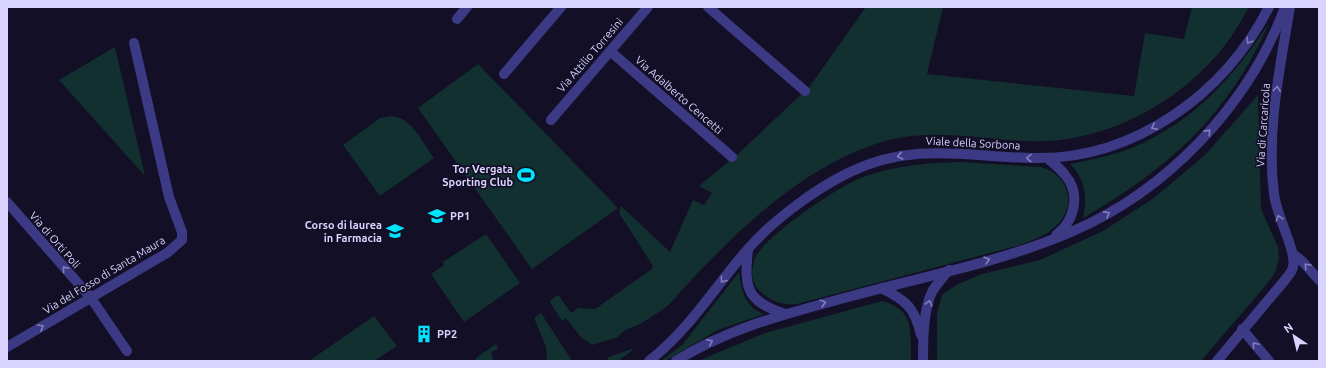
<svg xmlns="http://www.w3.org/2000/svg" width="1326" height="368" viewBox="0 0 1326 368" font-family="Ubuntu,sans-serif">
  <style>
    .green { fill: #12302f }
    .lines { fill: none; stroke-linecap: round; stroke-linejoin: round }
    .minor { stroke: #3d3a85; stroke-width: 10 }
    .tertiary { stroke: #3d3a85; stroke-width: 10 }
    .oneway { stroke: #837fbc }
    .labels { text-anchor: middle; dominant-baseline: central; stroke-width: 3.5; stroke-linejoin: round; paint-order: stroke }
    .street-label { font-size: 11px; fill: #d9d4ff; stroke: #130f26 }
    .poi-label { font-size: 11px; font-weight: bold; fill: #d9d4ff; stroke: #130f26; text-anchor: end }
  </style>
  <rect width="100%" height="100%" fill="#130f26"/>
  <path class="green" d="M 866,7 L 943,7 L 927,74 L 1134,96 L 1145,33 L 1184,39 L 1192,7 L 1249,7 C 1240,23 1230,40 1218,54 C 1170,109 1098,145 1025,141 C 981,139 937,129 893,139 C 808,160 733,233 676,297 C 667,308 653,316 640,324 C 632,328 623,329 618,337 L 592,345 L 580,336 L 566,318 L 562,321 L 551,304 L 550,301 L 556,296 L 559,296 L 571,313 L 578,308 L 595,309 L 652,269 L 653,266 L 619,213 L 621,206 L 670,252 L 693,200 L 704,205 L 712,193 L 699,186 L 738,154 L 810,86 Z
    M 1269,23 C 1229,115 1168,169 1083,218 C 1088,197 1085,179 1070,164 C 1089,160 1111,156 1129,149 C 1193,123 1232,79 1269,23 Z
    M 115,47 L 145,176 L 59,80 Z
    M 478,64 L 618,208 L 532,269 L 418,108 Z
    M 1258,95 L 1261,209 L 1278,247 L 1279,258 L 1276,270 L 1271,279 L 1201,361 L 937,360 L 937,313 L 942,295 L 956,285 L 982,274 L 1040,260 L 1103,231 L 1154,198 L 1205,155 Z
    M 392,116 C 413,119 422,142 434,158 L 380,196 L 343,145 L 380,118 Z
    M 960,162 L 1041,167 C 1067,174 1078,203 1058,224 C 1048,235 1033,240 1020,245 L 797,304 C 782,306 770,301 759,290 C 749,280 751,264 758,253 C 772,232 832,191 856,180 C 888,166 925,163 960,162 Z
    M 486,234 L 520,283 L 464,322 L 431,274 L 444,265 L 443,262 Z
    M 739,272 C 741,290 745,307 764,314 L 718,330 L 665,361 L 661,361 L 683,344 Z
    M 882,301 C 916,310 910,332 911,361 L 698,361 L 765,333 Z
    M 541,313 L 572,361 L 547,361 L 546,347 L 534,318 Z
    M 374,316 L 397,346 L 374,361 L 309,361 Z
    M 496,344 L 498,348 L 491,353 L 494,361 L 476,361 L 476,358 Z
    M 632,349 L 633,350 L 618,361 L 607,361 L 608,357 Z"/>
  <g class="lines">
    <path class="minor" d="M 708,7 L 805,91
      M 457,19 L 467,7
      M 610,51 L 732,157
      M 504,74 L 561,7
      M 551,120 L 648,7
      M 7,202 L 91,298 L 127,351
      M 1293,254 L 1302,261 L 1319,280
      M 1242,329 L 1269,361
      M 7,347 L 167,253 L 182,240 L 182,232 L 169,197 L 134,43
      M 1217,361 L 1285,280 C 1288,276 1292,272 1293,267 C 1297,251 1276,215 1274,194 C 1266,132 1280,68 1290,7"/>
    <path class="tertiary" d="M 1047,158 C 1053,163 1060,168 1065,175 C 1081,193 1075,221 1056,235
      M 748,249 C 744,288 746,301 785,314
      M 881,288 C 906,300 915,308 921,335
      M 649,361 C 690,329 714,288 747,250 C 773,220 815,189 850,172 C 914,141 968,157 1034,158 C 1134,160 1225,94 1269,7
      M 676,361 C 728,328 786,314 844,298 C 920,277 999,263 1071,232 C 1167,191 1249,105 1285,7
      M 923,361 C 923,340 923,308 933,290 C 938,283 943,277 949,270"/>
  </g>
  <defs><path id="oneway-chevron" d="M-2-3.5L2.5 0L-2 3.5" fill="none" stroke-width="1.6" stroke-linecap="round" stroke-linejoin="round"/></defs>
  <g class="oneway">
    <use href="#oneway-chevron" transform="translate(1249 41) rotate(123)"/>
    <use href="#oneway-chevron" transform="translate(1277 89) rotate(-83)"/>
    <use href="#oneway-chevron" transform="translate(1154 127) rotate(154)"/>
    <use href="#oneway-chevron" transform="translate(1208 132) rotate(-48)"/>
    <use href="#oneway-chevron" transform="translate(900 156) rotate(169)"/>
    <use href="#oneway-chevron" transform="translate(1029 158) rotate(-178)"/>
    <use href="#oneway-chevron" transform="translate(1107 214) rotate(-29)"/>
    <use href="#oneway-chevron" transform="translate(1279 218) rotate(-108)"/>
    <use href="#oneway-chevron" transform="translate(987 260) rotate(-16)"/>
    <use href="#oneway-chevron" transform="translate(1307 266) rotate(-133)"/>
    <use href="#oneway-chevron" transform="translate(65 269) rotate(-131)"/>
    <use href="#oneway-chevron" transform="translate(723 280) rotate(127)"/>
    <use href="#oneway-chevron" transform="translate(823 303) rotate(-15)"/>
    <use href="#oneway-chevron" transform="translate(929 303) rotate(-75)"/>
    <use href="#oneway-chevron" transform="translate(41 327) rotate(-30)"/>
    <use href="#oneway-chevron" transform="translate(710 342) rotate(-26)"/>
    <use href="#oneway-chevron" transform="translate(1255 345) rotate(-130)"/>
  </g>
  <defs>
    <g id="stadium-bare" transform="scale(1.38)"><path d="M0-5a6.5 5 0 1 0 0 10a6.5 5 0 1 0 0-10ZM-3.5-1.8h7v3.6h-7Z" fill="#00e5ff" stroke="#130f26" stroke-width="2.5" paint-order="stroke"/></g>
    <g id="university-bare" transform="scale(1.38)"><path d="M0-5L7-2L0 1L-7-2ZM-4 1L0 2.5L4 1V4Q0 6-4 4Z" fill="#00e5ff" stroke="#130f26" stroke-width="2.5" paint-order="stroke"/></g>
    <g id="building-bare" transform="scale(1.38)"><path d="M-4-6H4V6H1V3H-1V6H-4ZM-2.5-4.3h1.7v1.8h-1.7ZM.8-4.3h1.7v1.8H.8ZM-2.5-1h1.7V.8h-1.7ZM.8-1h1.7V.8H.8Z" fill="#00e5ff" stroke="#130f26" stroke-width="2.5" paint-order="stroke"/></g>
  </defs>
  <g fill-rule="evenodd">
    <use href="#stadium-bare" x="526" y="175"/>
    <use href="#university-bare" x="437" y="216"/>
    <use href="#university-bare" x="395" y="231"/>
    <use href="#building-bare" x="424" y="334"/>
  </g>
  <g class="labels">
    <g class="street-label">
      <text transform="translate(590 55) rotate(-49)">Via Attilio Torresini</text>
      <text transform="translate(679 95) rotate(41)">Via Adalberto Cencetti</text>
      <text transform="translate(1263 125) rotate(-86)">Via di Carcaricola</text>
      <text transform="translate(973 143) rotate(3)">Viale della Sorbona</text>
      <text transform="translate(55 240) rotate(49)">Via di Orti Poli</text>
      <text transform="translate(104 275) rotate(-31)">Via del Fosso di Santa Maura</text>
    </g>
    <g class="poi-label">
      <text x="513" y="169">Tor Vergata<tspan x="513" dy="13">Sporting Club</tspan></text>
      <text x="450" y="216" text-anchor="start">PP1</text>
      <text x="382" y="225">Corso di laurea<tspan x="382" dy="13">in Farmacia</tspan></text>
      <text x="437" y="334" text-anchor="start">PP2</text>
    </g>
  </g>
  <rect width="1326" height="368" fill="none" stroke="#d9d4ff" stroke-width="16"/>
  <g transform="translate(1294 336) rotate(325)" stroke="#130f26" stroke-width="3" paint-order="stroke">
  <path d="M0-3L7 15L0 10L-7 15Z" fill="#d9d4ff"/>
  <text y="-6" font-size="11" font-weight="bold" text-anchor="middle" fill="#d9d4ff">N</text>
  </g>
</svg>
